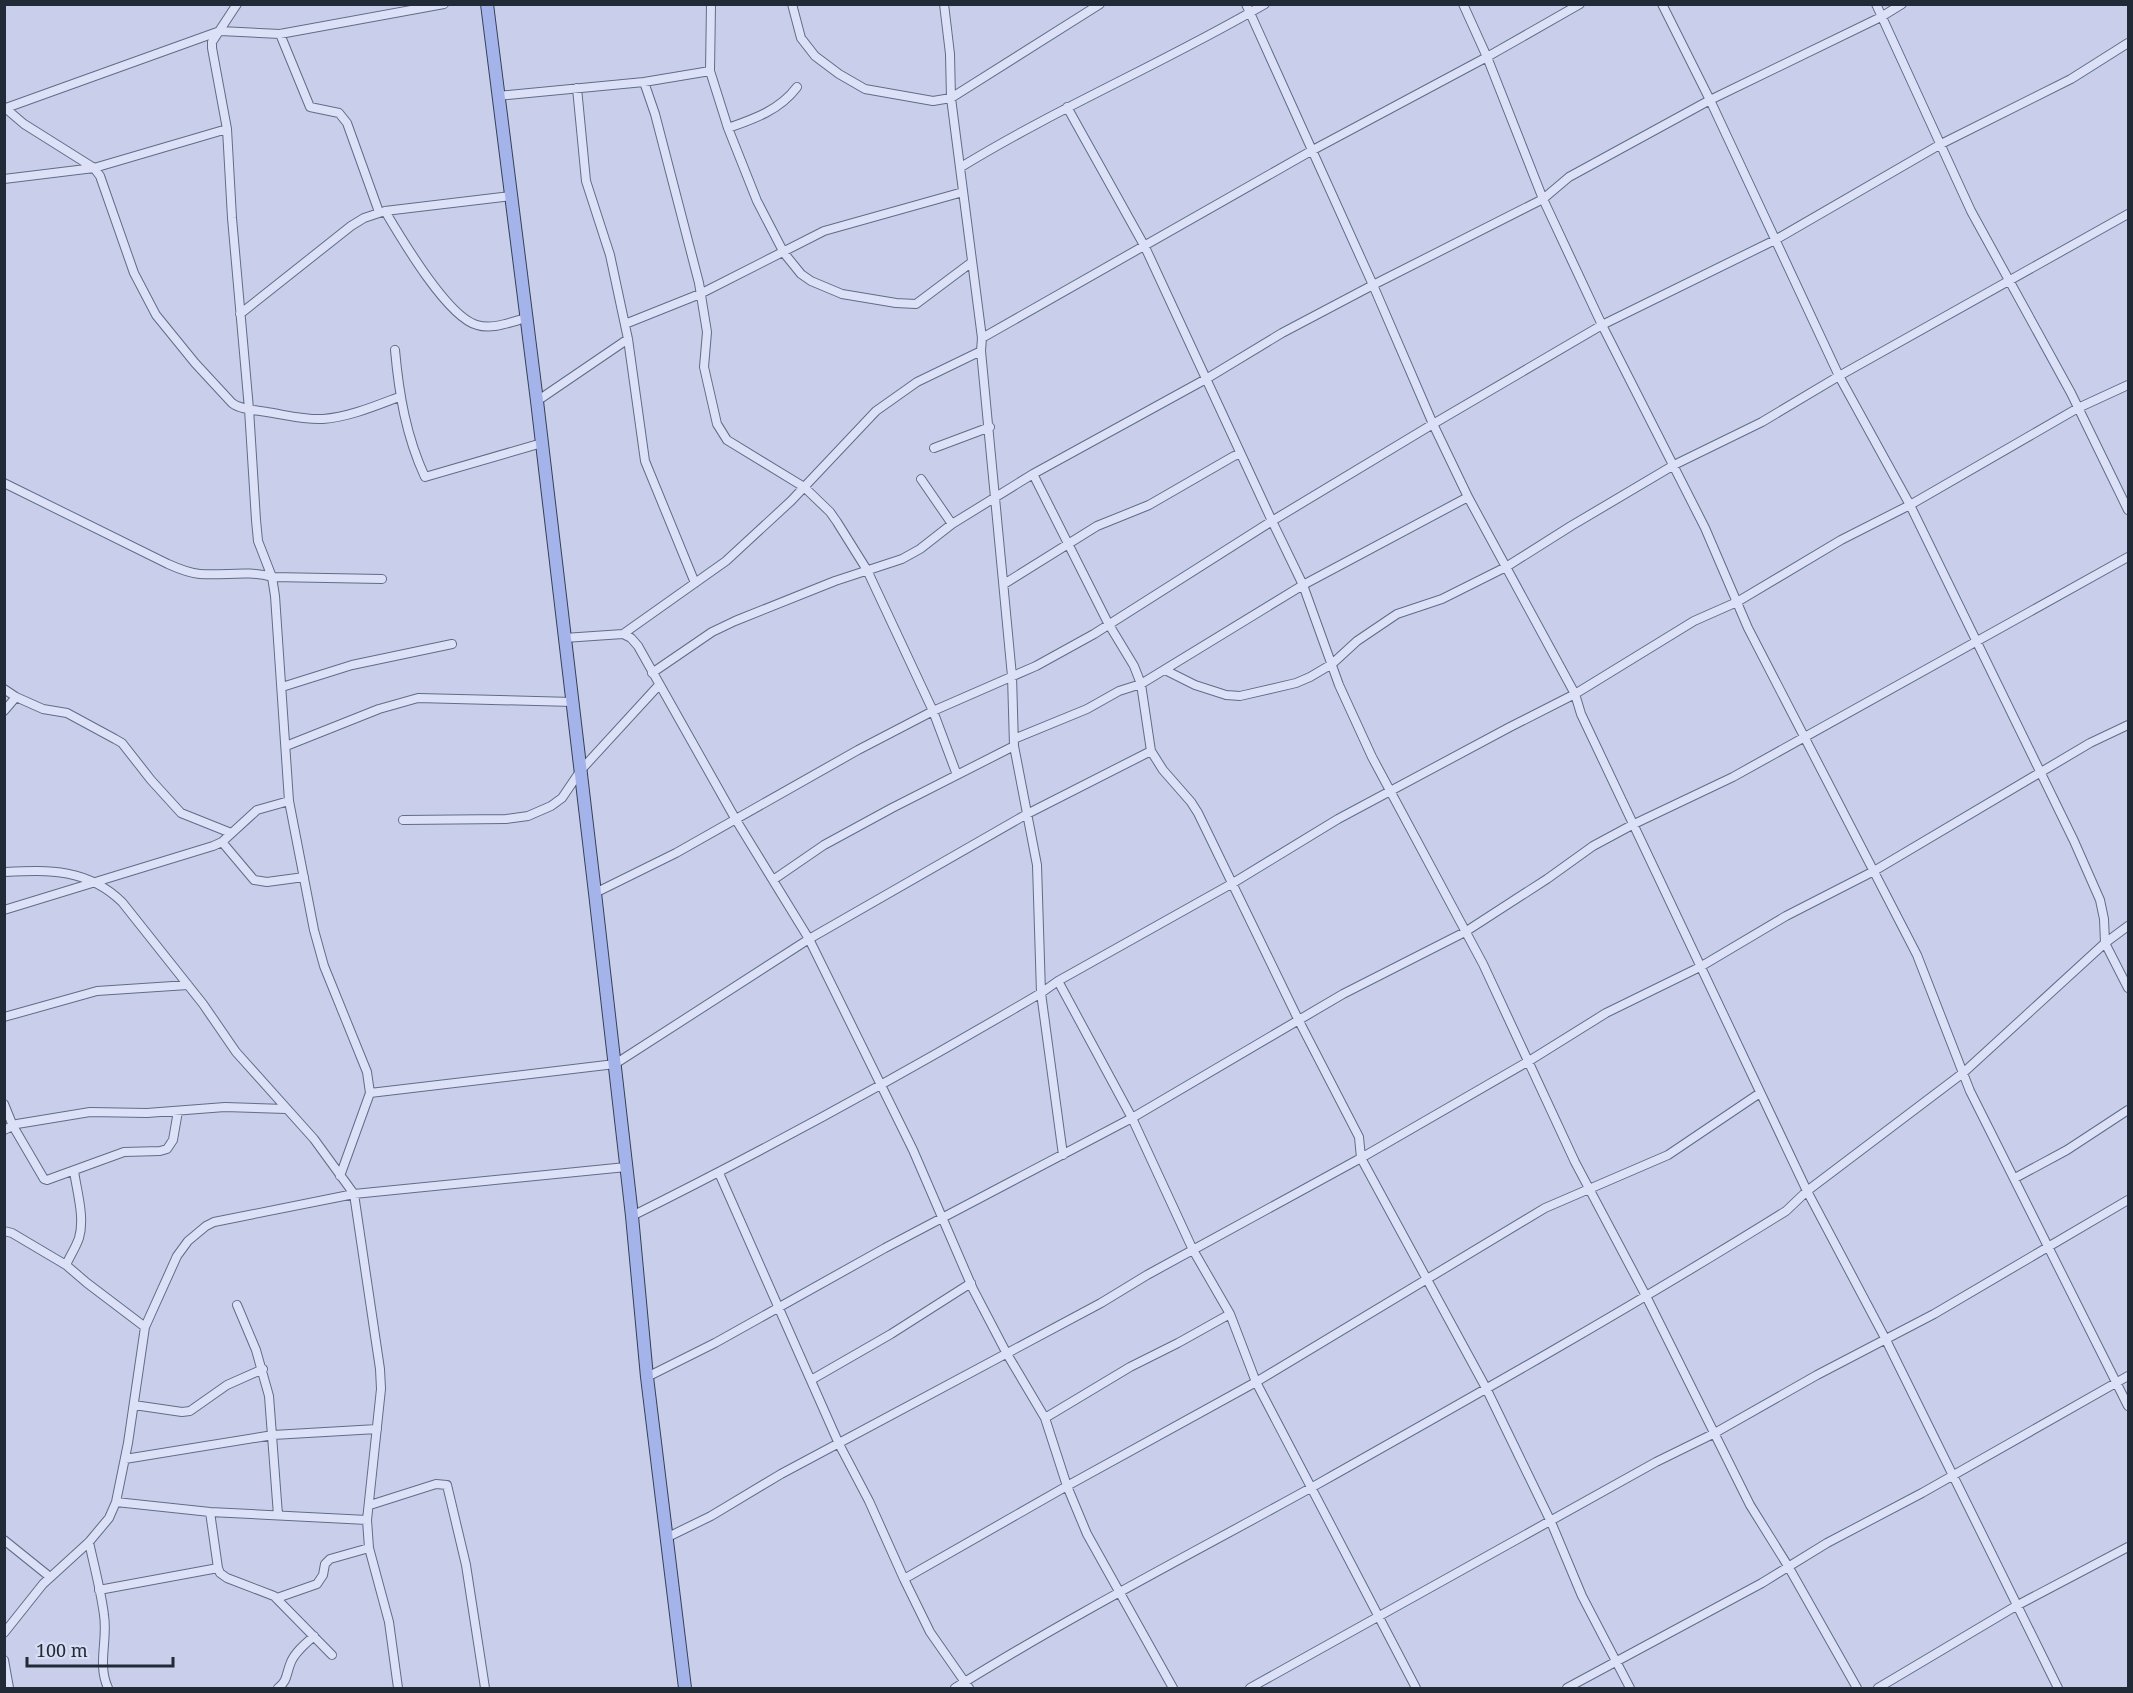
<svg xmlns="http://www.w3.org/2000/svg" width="2133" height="1693" viewBox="0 0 2133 1693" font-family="'Noto Serif',serif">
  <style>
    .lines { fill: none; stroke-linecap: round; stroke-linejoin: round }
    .street-casing { stroke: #5f6d86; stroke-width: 10 }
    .primary-casing { stroke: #334155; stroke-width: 14 }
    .street { stroke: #dce1f7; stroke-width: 8 }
    .primary { stroke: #a5b3eb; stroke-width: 12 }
  </style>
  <rect width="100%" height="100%" fill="#c9cfeb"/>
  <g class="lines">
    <g class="street-casing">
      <path id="street" d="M 237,4 L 212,42 L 212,48 L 227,129 L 232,218 L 249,409 L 256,520 L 258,541 L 272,577 L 275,596 L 289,801 L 314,930 L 324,966 L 367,1072 L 370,1093 L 340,1176
        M 792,4 L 801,38 L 815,56 L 839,74 L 865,89 L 933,101 L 951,98 L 1100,4
        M 944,4 L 950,54 L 951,98 L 982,338 L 981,351 L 1012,676 L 1014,746 L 1037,865 L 1041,993 L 1063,1155
        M 1246,4 L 1373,285 L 1433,424 L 1468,497 L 1575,694 L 1581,714 L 1807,1191 L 1886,1340 L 2058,1688
        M 1463,4 L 1487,57 L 1543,199 L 1602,325 L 1705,528 L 1748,628 L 1917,955 L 1970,1091 L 2128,1406
        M 1662,4 L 1710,100 L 1839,376 L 1910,505 L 2074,841 L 2100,900 L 2104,919 L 2105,943 L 2128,988
        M 1876,4 L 1971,211 L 2071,393 L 2128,510
        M 280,34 L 310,107 L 339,113 L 347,123 L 379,212
        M 710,71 L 728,128 L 757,201 L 784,253 L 801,274 L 811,281 L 842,294 L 896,303 L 916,304 L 972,262
        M 644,82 L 655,114 L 699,283 L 707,332 L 704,367 L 717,424 L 727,440 L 804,487 L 830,512 L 837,522 L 867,570 L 933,711 L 957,775
        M 577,88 L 586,181 L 610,255 L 628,339 L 645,461 L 695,583
        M 498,96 L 644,82 L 710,71 L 711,4
        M 4,107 L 24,124 L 94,168 L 100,176 L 134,273 L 156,315 L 195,363 L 232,403 C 241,410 256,410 267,412 C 286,415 305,420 323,419 C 349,417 375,406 399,397
        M 1067,107 L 1145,247 L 1272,521 L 1303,585 L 1339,685 L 1372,757 L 1483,964 L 1575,1162 L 1646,1296 L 1750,1505 L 1788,1566 L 1857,1688
        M 6,108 L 220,31 L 280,34 L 444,4
        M 728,128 C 754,119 780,110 797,87
        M 961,167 C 1059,107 1166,62 1265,4
        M 4,179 L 94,168 L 227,129
        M 385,211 C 401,238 447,317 477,325 C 492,330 511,322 526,318
        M 240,314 L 351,226 L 364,218 L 385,211 L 511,196
        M 625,324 L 700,294 L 824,231 L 963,192
        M 982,338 L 1311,151 L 1487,57 L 1580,4
        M 395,350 C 399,394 406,436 425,477 L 542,443
        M 537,401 L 628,339
        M 934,448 L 990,427
        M 1033,474 L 1108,623 L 1134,666 L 1141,684 L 1151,751 L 1163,770 L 1191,802 L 1198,813 L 1299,1021 L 1359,1137 L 1361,1158 L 1486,1388 L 1551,1522 L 1582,1596 L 1630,1688
        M 921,479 L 952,524
        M 4,483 L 168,564 C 179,569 189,573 200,574 C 225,576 248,570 272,577 L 382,579
        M 1004,584 L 1097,526 L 1149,505 L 1234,456 L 1241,454
        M 623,634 L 726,561 L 791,501 L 876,411 L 917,382 L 981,351
        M 564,638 L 623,634 L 631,638 L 638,646 L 736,820 L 809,939 L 913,1150 L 973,1289 L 1007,1354 L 1045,1418 L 1067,1486 L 1087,1534 L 1173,1688
        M 1165,670 L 1195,685 L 1226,695 L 1240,696 L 1296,683 L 1310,677 L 1332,664 L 1357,641 L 1397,614 L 1442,599 L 1506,567 L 1571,526 L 1674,465 L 1762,422 L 1839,376 L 2128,214
        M 652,673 L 712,632 L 735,621 L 835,581 L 902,559 L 920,549 L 952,524 L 1033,474 L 1206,379 L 1282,333 L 1373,285 L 1543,199 L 1569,177 L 1710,100 L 1881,17 L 1902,4
        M 282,687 L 352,665 L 452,644
        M 4,689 L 16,697 L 43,709 L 67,713 L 115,739 L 122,743 L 151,780 L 181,813 L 231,833
        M 4,711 L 16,697
        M 1014,739 L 1087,709 L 1119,691 L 1141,684 L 1303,585 L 1468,497
        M 286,746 L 379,709 L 418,698 L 573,702
        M 403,820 L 506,819 L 528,816 L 551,806 L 562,798 L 581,770 L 659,685
        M 222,842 L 254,880 L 267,882 L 304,877
        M 4,872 C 49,870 87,868 122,902 L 203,1004 L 236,1052 L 314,1139 L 354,1194 L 380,1369 L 381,1389 L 367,1520 L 369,1548 L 389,1622 L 398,1688
        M 773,880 L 824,845 L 892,808 L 1014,746
        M 595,893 L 676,853 L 858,750 L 933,711 L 1036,666 L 1094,634 L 1272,521 L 1433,424 L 1602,325 L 1775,240 L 1941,144 L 2071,79 L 2128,43
        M 4,910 L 213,846 L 222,842 L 257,810 L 289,801
        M 1058,981 L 1132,1118 L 1193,1250 L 1230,1314 L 1256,1382 L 1416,1688
        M 4,1017 L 97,991 L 188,985
        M 370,1093 L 615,1064 L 809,939 L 1027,814 L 1151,751
        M 4,1104 L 13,1126 L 44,1179 L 47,1180 L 124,1152 L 160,1151 L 167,1149 L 173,1140 L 178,1111
        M 4,1130 L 17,1124 L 90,1112 L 147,1113 L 225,1107 L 286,1109
        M 719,1173 L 839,1444 L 869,1501 L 904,1579 L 930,1632 L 969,1688
        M 2015,1178 L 2067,1150 L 2128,1110
        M 632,1216 C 771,1147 907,1072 1041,993 L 1058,981 L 1233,883 L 1338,819 L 1510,727 L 1575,694 L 1694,621 L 1737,602 L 1841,540 L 1910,505 L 2078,408 L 2128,385
        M 4,1231 L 12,1233 L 66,1265 L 87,1283 L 145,1327
        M 66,1265 C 70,1256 76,1247 79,1238 C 85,1218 77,1192 74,1171
        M 237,1305 L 256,1350 L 269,1396 L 278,1515
        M 647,1377 L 715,1343 L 885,1248 L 1132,1118 L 1343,994 L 1465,932 L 1547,879 L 1593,846 L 1632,825 L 1733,777 L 2128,557
        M 811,1380 L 891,1334 L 971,1283
        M 134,1405 L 182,1412 L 190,1411 L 227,1385 L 263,1369
        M 1045,1418 L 1130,1367 L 1178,1343 L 1230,1314
        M 125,1459 L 273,1435 L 377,1429
        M 116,1502 L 210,1512 L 367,1520
        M 370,1505 L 436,1484 L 447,1485 L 466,1565 L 485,1688
        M 210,1512 L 218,1568 L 220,1573 L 227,1578 L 274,1596 L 332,1655
        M 668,1537 L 711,1516 L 781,1474 L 1101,1303 L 1147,1275 L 1361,1158 L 1529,1061 L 1606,1013 L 1700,967 L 1786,916 L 1874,871 L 2090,743 L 2128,725
        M 4,1540 L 50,1577
        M 89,1542 C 94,1566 101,1591 104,1615 C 108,1641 97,1664 108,1688
        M 904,1579 L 1067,1486 L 1256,1382 L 1545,1208 L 1668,1155 L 1760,1093
        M 99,1590 L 218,1568
        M 277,1598 L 317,1584 L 323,1575 L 325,1564 L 330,1559 L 369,1548
        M 4,1633 L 43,1584 L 89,1542 L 109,1518 L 116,1502 L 128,1443 L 145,1327 L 177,1256 L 188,1241 L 206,1226 L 214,1222 L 354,1194 L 626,1167
        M 4,1660 L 9,1688
        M 278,1688 C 288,1681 286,1673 291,1662 C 295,1652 306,1643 314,1636
        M 955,1688 C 1072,1615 1195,1552 1316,1485 C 1474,1396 1632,1307 1786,1211 L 1807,1191 L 1963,1073 L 2105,943 L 2128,926
        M 1250,1688 L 1656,1462 L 1713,1434 L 1817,1375 L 1934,1314 L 2128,1200
        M 1567,1688 L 1762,1583 L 1827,1543 L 1922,1493 L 2128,1376
        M 1878,1688 L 2016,1606 L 2128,1547"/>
    </g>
    <g class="primary-casing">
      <path id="primary" d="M 487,4 L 537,401 L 595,893 L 632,1216 L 647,1377 L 685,1688"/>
    </g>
    <use href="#street" class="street"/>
    <use href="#primary" class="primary"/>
  </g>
  <rect width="2133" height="1693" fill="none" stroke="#212b38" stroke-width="12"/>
  <path d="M27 1657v9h146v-9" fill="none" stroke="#212b38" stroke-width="3"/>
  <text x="36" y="1657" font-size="18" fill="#212b38" stroke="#d8ddf3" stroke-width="4.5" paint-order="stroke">100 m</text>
</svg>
